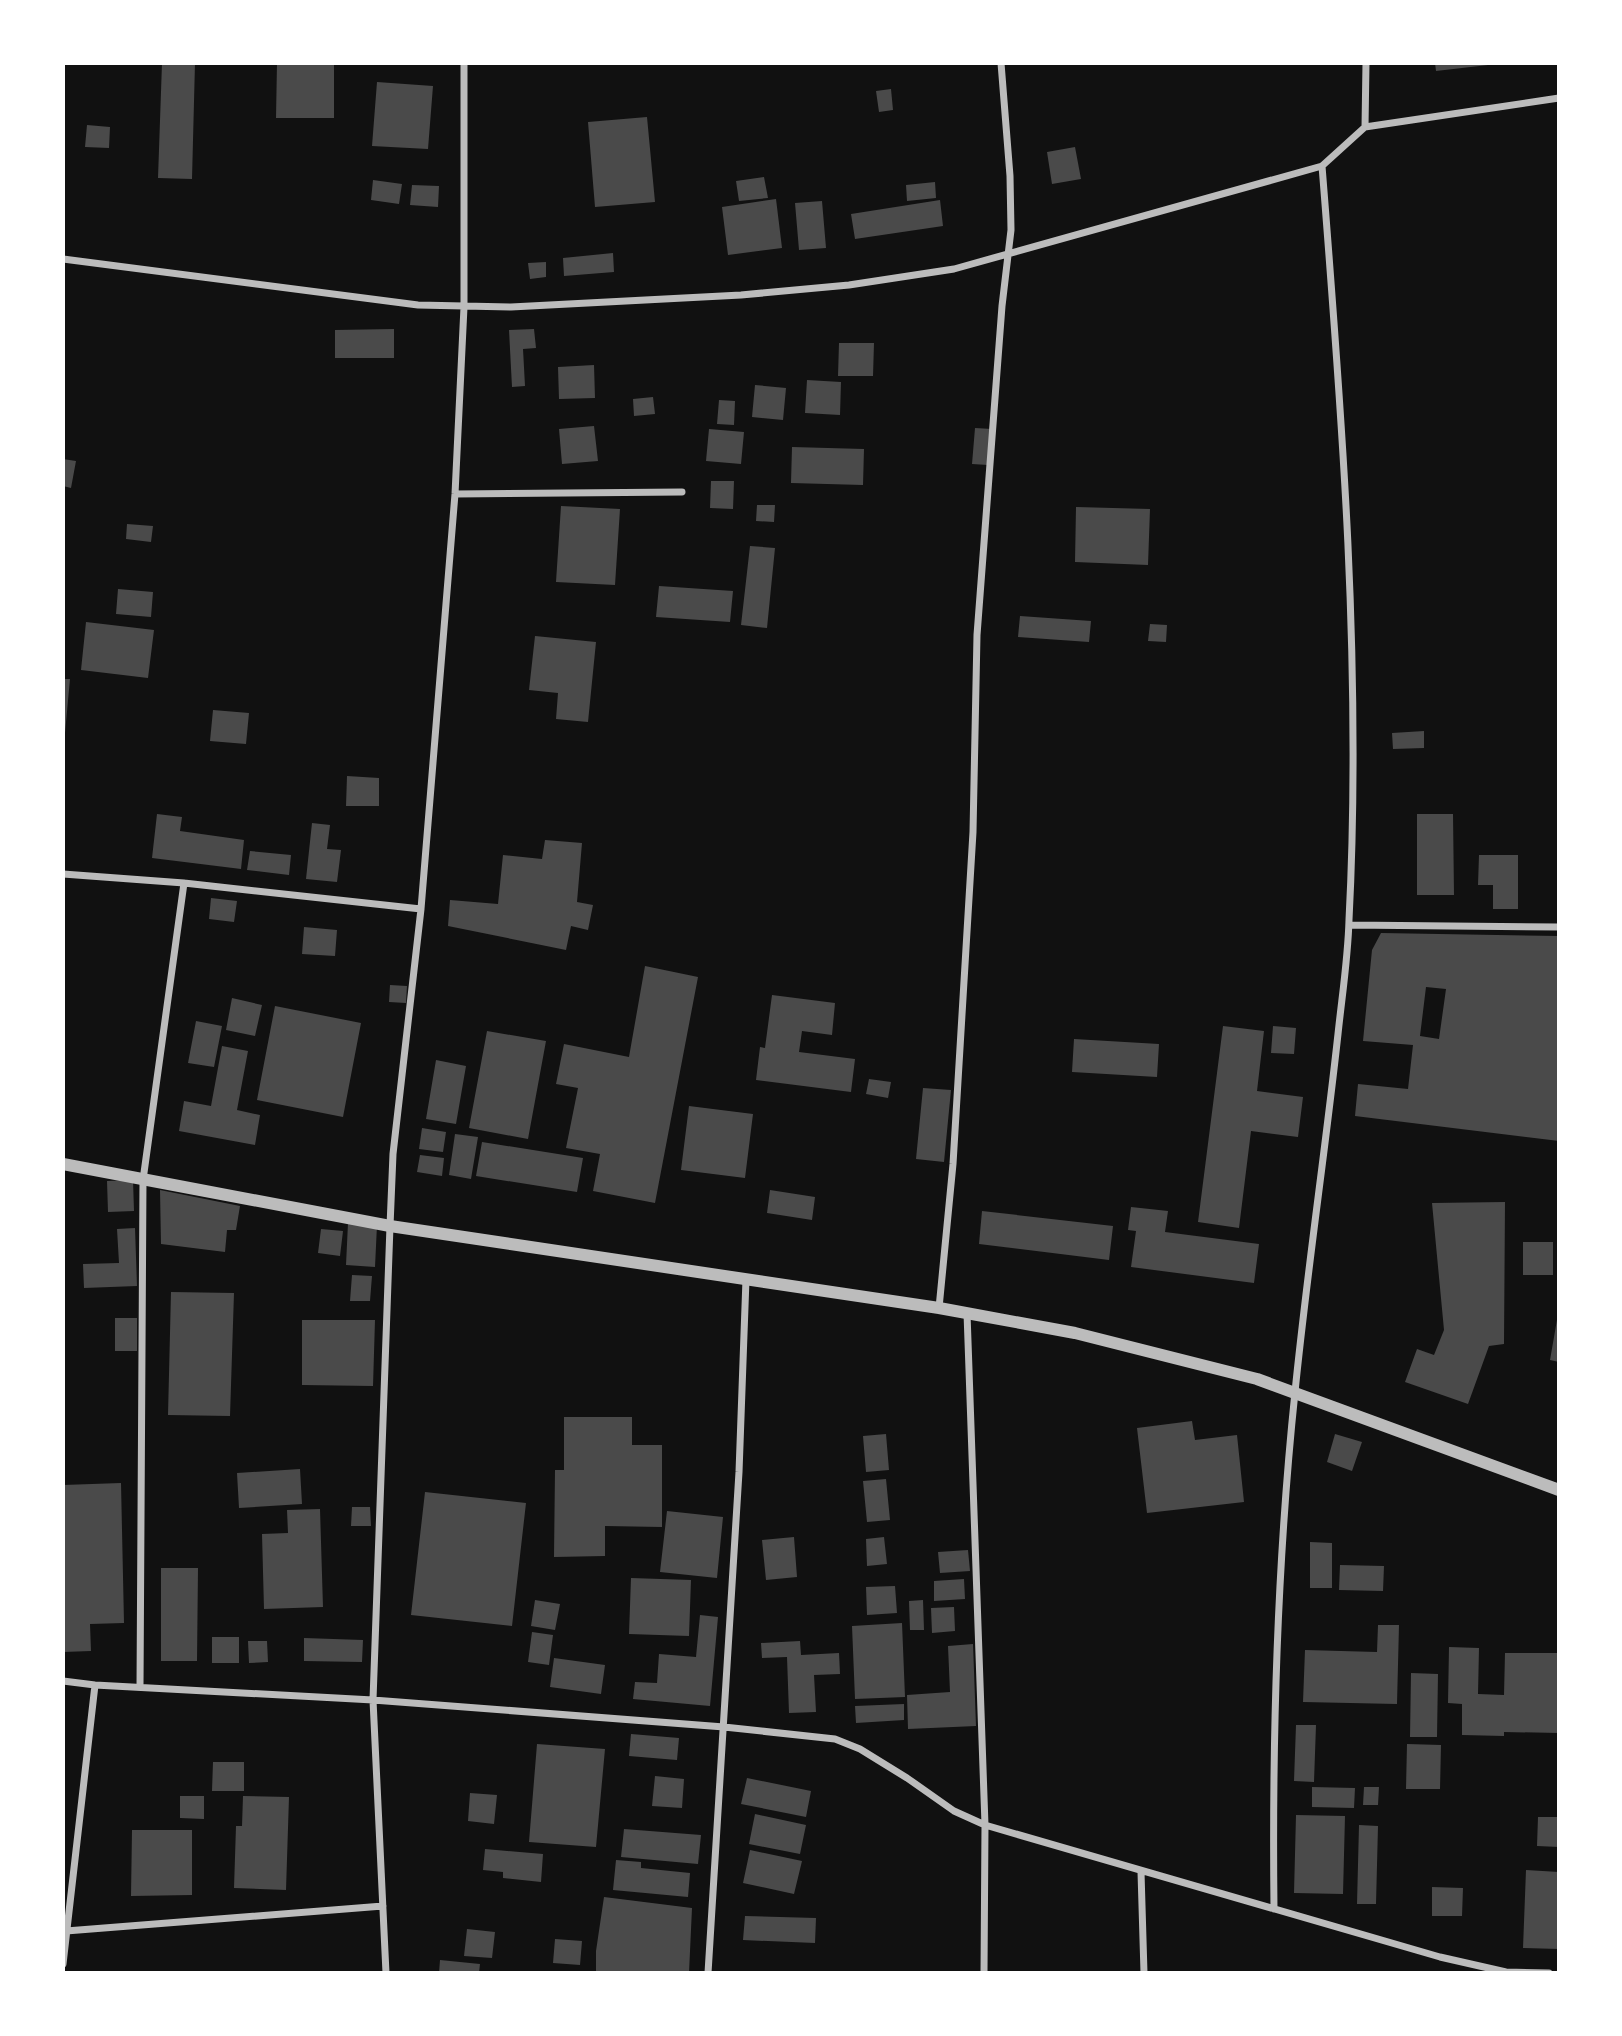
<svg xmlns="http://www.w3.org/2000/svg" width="1622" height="2036" viewBox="0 0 1622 2036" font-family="'Noto Sans',sans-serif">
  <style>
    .building { fill: #4a4a4a; fill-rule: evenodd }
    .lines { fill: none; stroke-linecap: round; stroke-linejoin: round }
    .minor { stroke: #bcbcbc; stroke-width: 7 }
    .tertiary { stroke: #bcbcbc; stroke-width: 12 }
  </style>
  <rect width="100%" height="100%" fill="#111"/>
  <path class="building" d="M 162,63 L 195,63 L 192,179 L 158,178 Z
    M 277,63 L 334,63 L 334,118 L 276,118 Z
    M 1435,63 L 1488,63 L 1488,65 L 1436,71 Z
    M 377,82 L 433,86 L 428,149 L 372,146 Z
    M 891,89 L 893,110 L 879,112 L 876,91 Z
    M 647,117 L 655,202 L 595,207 L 588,122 Z
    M 87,125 L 110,127 L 109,148 L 85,147 Z
    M 1075,147 L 1081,179 L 1052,184 L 1047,152 Z
    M 764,177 L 768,198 L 739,201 L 736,181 Z
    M 373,180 L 402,184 L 399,204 L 371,200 Z
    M 935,182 L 936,198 L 907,201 L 906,185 Z
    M 412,185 L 439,186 L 438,207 L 410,205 Z
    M 776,199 L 782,248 L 728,255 L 722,207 Z
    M 940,200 L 943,226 L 855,239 L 851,214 Z
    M 822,201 L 826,248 L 799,250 L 795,203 Z
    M 613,253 L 614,272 L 564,276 L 563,258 Z
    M 546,262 L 546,277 L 530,279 L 528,263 Z
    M 394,329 L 394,358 L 335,358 L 335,330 Z
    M 534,329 L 536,348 L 523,349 L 525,386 L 512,387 L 509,330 Z
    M 839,343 L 874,343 L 873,376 L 838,376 Z
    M 594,365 L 595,398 L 559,399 L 558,367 Z
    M 807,380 L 841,382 L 840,415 L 805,413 Z
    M 755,385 L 786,388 L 783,420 L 752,417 Z
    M 653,397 L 655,414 L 634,416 L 633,399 Z
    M 719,400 L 735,401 L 734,425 L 717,424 Z
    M 594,426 L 598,461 L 562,464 L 559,429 Z
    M 975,428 L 992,429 L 988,465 L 972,464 Z
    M 709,429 L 744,432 L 741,464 L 706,461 Z
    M 792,447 L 864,449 L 863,485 L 791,483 Z
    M 63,459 L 76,461 L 71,488 L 63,486 Z
    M 711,481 L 734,481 L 733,509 L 710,508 Z
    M 757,505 L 775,505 L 774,522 L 756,521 Z
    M 561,506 L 620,509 L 615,585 L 556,582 Z
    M 1076,507 L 1150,509 L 1148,565 L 1075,562 Z
    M 127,524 L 153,526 L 151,542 L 126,539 Z
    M 750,546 L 775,548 L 767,628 L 741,625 Z
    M 659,586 L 733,591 L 730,622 L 656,617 Z
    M 118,589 L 153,592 L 151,617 L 116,614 Z
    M 1020,616 L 1091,621 L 1089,642 L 1018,637 Z
    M 86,622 L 154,630 L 148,678 L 81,670 Z
    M 1150,624 L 1167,625 L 1166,642 L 1148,641 Z
    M 535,636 L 596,642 L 588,722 L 556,719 L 558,693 L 529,690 Z
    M 63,679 L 70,679 L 65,733 L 63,733 Z
    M 213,710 L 249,713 L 246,744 L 210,741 Z
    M 1424,731 L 1424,748 L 1393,749 L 1392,733 Z
    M 347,776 L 379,778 L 379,806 L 346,806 Z
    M 157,814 L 182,817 L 180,831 L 244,840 L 241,869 L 152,858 Z
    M 1417,814 L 1453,814 L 1454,895 L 1417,895 Z
    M 312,823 L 330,825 L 327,849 L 341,850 L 337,882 L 306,879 Z
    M 545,840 L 582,843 L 577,902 L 593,905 L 588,930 L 571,926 L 566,950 L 448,926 L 450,900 L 498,904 L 503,855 L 542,859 Z
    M 250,851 L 291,855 L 289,875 L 247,870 Z
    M 1479,855 L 1518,855 L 1518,909 L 1493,909 L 1493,885 L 1478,885 Z
    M 211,898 L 237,901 L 234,922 L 209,919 Z
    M 304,927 L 337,930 L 335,956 L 302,954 Z
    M 1381,933 L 1559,936 L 1559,1141 L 1355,1116 L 1358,1084 L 1408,1089 L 1413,1045 L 1363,1041 L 1372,950 ZM 1426,987 L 1446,989 L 1439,1039 L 1420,1036 Z
    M 645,966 L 698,977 L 655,1203 L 593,1191 L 600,1154 L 566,1148 L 578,1088 L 556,1084 L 564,1044 L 629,1057 Z
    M 390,985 L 407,986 L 406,1003 L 389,1002 Z
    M 772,995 L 835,1003 L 832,1035 L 802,1031 L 799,1052 L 855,1059 L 851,1092 L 756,1080 L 760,1047 L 765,1048 Z
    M 232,998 L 262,1005 L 255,1036 L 226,1030 Z
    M 275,1006 L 361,1023 L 343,1117 L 257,1100 Z
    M 196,1021 L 222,1026 L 214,1067 L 188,1063 Z
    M 1223,1026 L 1264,1031 L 1257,1091 L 1303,1097 L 1298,1137 L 1251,1131 L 1239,1228 L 1198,1222 Z
    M 1273,1026 L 1296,1028 L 1294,1054 L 1271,1053 Z
    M 487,1031 L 546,1041 L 528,1139 L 469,1128 Z
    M 1074,1039 L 1159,1044 L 1157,1077 L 1072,1072 Z
    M 222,1046 L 248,1051 L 237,1110 L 260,1115 L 255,1145 L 179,1131 L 184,1101 L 211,1106 Z
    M 436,1060 L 466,1066 L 456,1124 L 426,1119 Z
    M 869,1079 L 891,1082 L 888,1098 L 866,1094 Z
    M 923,1088 L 951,1090 L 944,1162 L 916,1159 Z
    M 689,1106 L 753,1114 L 745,1178 L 681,1170 Z
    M 422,1128 L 446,1132 L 443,1152 L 419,1149 Z
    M 455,1134 L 478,1137 L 471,1179 L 449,1175 Z
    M 482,1142 L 583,1158 L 577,1192 L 476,1176 Z
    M 420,1155 L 444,1158 L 442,1176 L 417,1172 Z
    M 133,1180 L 134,1211 L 108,1212 L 107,1181 Z
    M 160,1190 L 240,1206 L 236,1230 L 227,1230 L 225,1252 L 161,1244 Z
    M 770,1190 L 815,1197 L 812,1220 L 767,1213 Z
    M 1505,1202 L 1504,1344 L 1489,1346 L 1468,1404 L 1405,1382 L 1417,1349 L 1434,1355 L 1444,1330 L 1432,1203 Z
    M 1131,1207 L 1168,1211 L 1165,1232 L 1259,1244 L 1254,1283 L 1131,1267 L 1136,1231 L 1128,1230 Z
    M 982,1211 L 1113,1226 L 1109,1260 L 979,1244 Z
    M 348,1223 L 377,1225 L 375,1267 L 346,1265 Z
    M 135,1228 L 137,1286 L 84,1288 L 83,1264 L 119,1263 L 117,1229 Z
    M 321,1229 L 343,1231 L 340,1256 L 318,1253 Z
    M 1523,1242 L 1553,1242 L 1553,1275 L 1523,1275 Z
    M 352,1275 L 372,1276 L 370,1301 L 350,1301 Z
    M 171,1292 L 234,1293 L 230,1416 L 168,1415 Z
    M 1558,1314 L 1559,1314 L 1559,1362 L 1550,1360 Z
    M 115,1318 L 137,1318 L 137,1351 L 115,1351 Z
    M 302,1320 L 375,1320 L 373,1386 L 302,1385 Z
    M 564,1417 L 632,1417 L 632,1445 L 662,1445 L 662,1527 L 605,1526 L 605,1556 L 554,1557 L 555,1470 L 564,1470 Z
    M 1192,1421 L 1195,1440 L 1237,1435 L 1244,1502 L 1147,1513 L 1137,1428 Z
    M 886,1434 L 889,1470 L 866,1472 L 863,1436 Z
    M 1335,1434 L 1362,1442 L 1352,1471 L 1327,1462 Z
    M 300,1469 L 302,1504 L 239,1508 L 237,1473 Z
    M 886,1479 L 890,1520 L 867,1522 L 863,1481 Z
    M 121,1483 L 124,1623 L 90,1624 L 91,1651 L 63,1652 L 63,1485 Z
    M 425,1492 L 526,1503 L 512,1626 L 411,1615 Z
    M 352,1507 L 370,1507 L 371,1526 L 351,1526 Z
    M 320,1509 L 323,1607 L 264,1609 L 262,1534 L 288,1533 L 287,1510 Z
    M 667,1511 L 723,1517 L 717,1578 L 660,1572 Z
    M 794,1537 L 797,1577 L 766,1580 L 762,1540 Z
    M 884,1537 L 887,1564 L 867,1566 L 866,1539 Z
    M 1310,1542 L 1332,1543 L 1332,1588 L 1310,1588 Z
    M 968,1550 L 970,1571 L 940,1573 L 938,1552 Z
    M 1340,1565 L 1384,1566 L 1383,1591 L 1339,1590 Z
    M 161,1568 L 198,1568 L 197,1661 L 161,1661 Z
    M 631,1578 L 691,1580 L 689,1636 L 629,1634 Z
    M 964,1579 L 965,1599 L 934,1601 L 934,1581 Z
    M 895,1586 L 897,1613 L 867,1615 L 866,1587 Z
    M 535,1600 L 560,1604 L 555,1630 L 531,1626 Z
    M 923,1600 L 924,1630 L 910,1630 L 909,1601 Z
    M 954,1607 L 955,1631 L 932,1633 L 931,1608 Z
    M 700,1615 L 718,1617 L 710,1706 L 633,1699 L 635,1682 L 657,1683 L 659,1654 L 696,1657 Z
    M 902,1623 L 905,1697 L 855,1699 L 852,1626 Z
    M 1378,1625 L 1399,1625 L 1397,1704 L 1303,1702 L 1305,1650 L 1377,1652 Z
    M 532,1632 L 553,1635 L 549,1665 L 528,1662 Z
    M 212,1637 L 239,1637 L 239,1663 L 212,1663 Z
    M 304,1638 L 363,1640 L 362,1662 L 304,1661 Z
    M 248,1641 L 267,1641 L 268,1662 L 249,1663 Z
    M 800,1641 L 801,1655 L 839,1653 L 840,1674 L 814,1675 L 816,1712 L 789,1713 L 787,1657 L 762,1658 L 761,1643 Z
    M 973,1644 L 976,1726 L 908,1729 L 907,1695 L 950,1692 L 948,1646 Z
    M 1449,1647 L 1479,1648 L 1478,1694 L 1504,1695 L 1505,1653 L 1559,1653 L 1559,1733 L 1504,1732 L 1504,1736 L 1462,1735 L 1462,1704 L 1448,1703 Z
    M 554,1658 L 605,1665 L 601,1694 L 550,1687 Z
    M 1411,1673 L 1438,1674 L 1437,1737 L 1410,1737 Z
    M 904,1704 L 904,1720 L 856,1723 L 855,1706 Z
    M 1296,1725 L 1316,1725 L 1314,1782 L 1294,1781 Z
    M 631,1734 L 679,1738 L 677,1760 L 629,1756 Z
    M 537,1744 L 605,1749 L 596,1847 L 529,1842 Z
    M 1407,1744 L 1441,1745 L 1440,1789 L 1406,1789 Z
    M 213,1762 L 244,1762 L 244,1791 L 212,1791 Z
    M 655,1776 L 684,1779 L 682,1808 L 652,1806 Z
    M 747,1778 L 811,1791 L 806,1817 L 741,1804 Z
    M 1312,1787 L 1355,1788 L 1354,1808 L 1312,1807 Z
    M 1364,1787 L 1379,1787 L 1378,1805 L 1363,1805 Z
    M 470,1793 L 497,1795 L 494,1824 L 468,1821 Z
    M 180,1796 L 204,1796 L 204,1819 L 180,1818 Z
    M 243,1796 L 289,1797 L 286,1890 L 234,1888 L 236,1826 L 242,1826 Z
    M 755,1814 L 806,1825 L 800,1854 L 749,1844 Z
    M 1296,1815 L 1345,1816 L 1343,1894 L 1294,1893 Z
    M 1538,1817 L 1559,1817 L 1559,1847 L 1537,1846 Z
    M 1359,1825 L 1378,1826 L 1376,1904 L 1357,1904 Z
    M 624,1829 L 701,1835 L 698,1864 L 621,1857 Z
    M 132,1830 L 192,1830 L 192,1895 L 131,1896 Z
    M 485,1849 L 543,1854 L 541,1882 L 503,1878 L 503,1872 L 483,1870 Z
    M 750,1850 L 802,1861 L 794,1894 L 743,1883 Z
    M 616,1860 L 641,1862 L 641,1868 L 690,1873 L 688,1897 L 613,1890 Z
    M 1526,1870 L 1559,1872 L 1559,1949 L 1523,1948 Z
    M 1432,1887 L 1463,1888 L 1462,1916 L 1432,1916 Z
    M 604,1897 L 692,1908 L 689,1973 L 596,1973 L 596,1951 Z
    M 745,1916 L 816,1918 L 815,1943 L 743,1940 Z
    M 467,1929 L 495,1932 L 492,1958 L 464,1956 Z
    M 555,1939 L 582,1941 L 580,1965 L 553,1963 Z
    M 440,1960 L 480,1964 L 479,1973 L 439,1973 Z"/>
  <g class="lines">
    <path class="minor" d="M 1365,127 L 1366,63
      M 63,259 L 418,305 L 511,307 L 741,295 L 849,285 L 954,269 L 1322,166 L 1365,127 L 1559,98
      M 455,494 L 682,492
      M 63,874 L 184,883 L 421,909
      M 1349,925 L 1559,927
      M 939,1308 L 953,1164 L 973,832 L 977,635 L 1002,306 L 1011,230 L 1010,176 L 1001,63
      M 967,1313 L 985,1825 L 984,1973
      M 63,1681 L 95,1685 L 373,1700 L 724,1727 L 835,1739 L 860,1749 L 907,1778 L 954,1811 L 985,1825 L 1440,1957 L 1506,1972 L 1549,1973
      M 140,1687 L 143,1180 L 184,883
      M 1141,1872 L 1144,1973
      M 1274,1909 C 1272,1735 1277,1564 1295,1392 C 1307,1272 1325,1153 1338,1034 C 1342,996 1348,958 1349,920 C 1362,669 1342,417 1322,166
      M 66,1931 L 383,1906
      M 63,1964 L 95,1685
      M 386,1973 L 373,1700 L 390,1226 L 393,1154 L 421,909 L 455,494 L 464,307 L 464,63
      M 708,1973 L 739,1472 L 746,1279"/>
    <path class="tertiary" d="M 63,1164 L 390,1226 L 939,1308 L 1075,1333 L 1257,1379 L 1559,1490"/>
  </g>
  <rect width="1622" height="2036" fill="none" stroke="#ffffff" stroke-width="130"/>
</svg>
